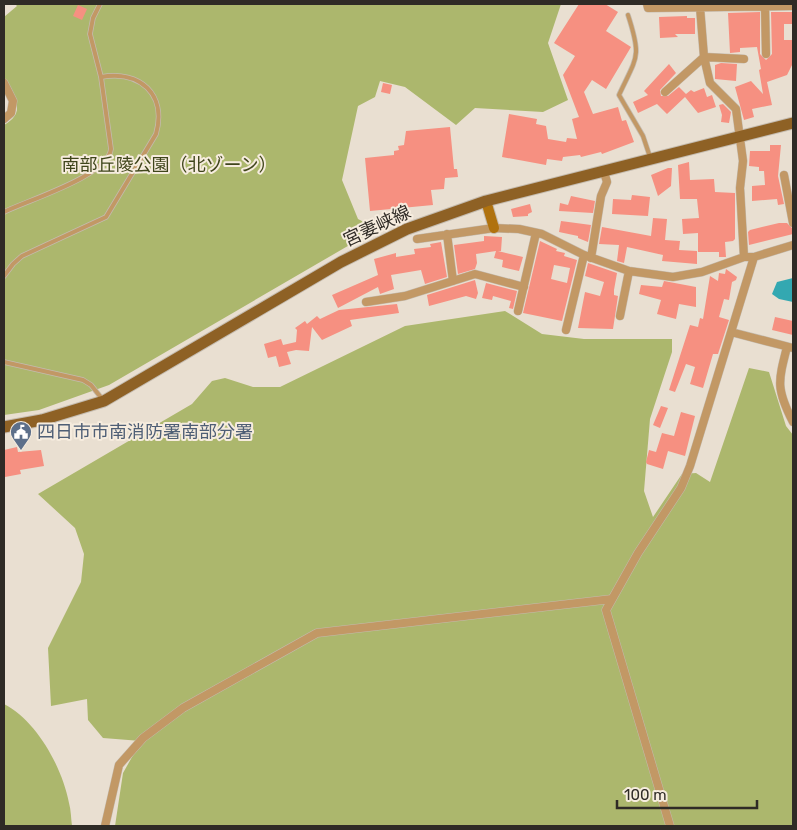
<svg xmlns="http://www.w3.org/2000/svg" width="797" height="830" viewBox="0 0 797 830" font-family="Rubik,'Noto Sans JP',sans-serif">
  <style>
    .green { fill: #acb76d }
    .water { fill: #33a8b1 }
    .building { fill: #f69081; fill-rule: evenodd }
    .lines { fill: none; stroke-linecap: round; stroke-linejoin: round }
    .lane-casing { stroke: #c4bbaf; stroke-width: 5.5 }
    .street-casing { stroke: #c4bbaf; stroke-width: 9 }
    .secondary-casing { stroke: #c4bbaf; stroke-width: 12 }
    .primary-casing { stroke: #c4bbaf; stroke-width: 13 }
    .lane { stroke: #c29865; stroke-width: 4 }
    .street { stroke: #c29865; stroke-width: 8 }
    .secondary { stroke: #b0720e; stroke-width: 10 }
    .primary { stroke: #8e6125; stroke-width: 11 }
    .labels { text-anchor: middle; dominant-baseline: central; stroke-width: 4; stroke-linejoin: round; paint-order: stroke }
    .park-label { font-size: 18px; fill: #3f451b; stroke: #f6ecde }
    .street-label { font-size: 18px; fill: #2f2b26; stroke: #f6ecde }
    .service-label { font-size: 18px; fill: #4e5e75; stroke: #f6ecde; text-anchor: start }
  </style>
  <rect width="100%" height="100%" fill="#e9dfd1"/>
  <path class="green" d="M 15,4 L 561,4 L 548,43 L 568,100 L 543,112 L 475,108 L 456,125 L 405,87 L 380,81 L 375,97 L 358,106 L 342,180 L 358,219 L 377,229 L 109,385 L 39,410 L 4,415 L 4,125 C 30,110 10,95 4,76 C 0,64 4,31 4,17 L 17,6 Z
    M 505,311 L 542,334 L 584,339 L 672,339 L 672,352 L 650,419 L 644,491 L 653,517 L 682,474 L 696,473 L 710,482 L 749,368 L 769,372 L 786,426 L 793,435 L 793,826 L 115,826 L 123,773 L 141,741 L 103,738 L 88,720 L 87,699 L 51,706 L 48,648 L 81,582 L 84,554 L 75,528 L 38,494 L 192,404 L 212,381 L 225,378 L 253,387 L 280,387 L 405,326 Z
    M 4,704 C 37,721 62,767 69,803 C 71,810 71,819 72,826 L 4,826 Z"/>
  <path class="water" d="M 793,278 L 793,302 L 779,299 L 772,294 L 777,282 Z"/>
  <path class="building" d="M 579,4 L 605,4 L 618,12 L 606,31 L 631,47 L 606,89 L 592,80 L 584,92 L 593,114 L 618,107 L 622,121 L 626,120 L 634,142 L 602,154 L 601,152 L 581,157 L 580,155 L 563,157 L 562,161 L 547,159 L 546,165 L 502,157 L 509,114 L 537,119 L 536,124 L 546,126 L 548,139 L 566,142 L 567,138 L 577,139 L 572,119 L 579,117 L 563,75 L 575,56 L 554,43 Z
    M 78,5 L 87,9 L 82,20 L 73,16 Z
    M 760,12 L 760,54 L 766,60 L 772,54 L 771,12 L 793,12 L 793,24 L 784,24 L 784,40 L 793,40 L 793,63 L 787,75 L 767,82 L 772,105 L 752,109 L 754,117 L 744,120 L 735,87 L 751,81 L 763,94 L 759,70 L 761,69 L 757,47 L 740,48 L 740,52 L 730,53 L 728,13 Z
    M 687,16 L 687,18 L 695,18 L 695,34 L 675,34 L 678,37 L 660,38 L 659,17 Z
    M 721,63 L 737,64 L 736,81 L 715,79 L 715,65 Z
    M 669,64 L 676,73 L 660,90 L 661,96 L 668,96 L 679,87 L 686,94 L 691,90 L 694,92 L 704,88 L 707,97 L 712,95 L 716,107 L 698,113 L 685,97 L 667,114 L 657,104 L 638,113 L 633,102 L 648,95 L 644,91 Z
    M 383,83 L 392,85 L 390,94 L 381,92 Z
    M 723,104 L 731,112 L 729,123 L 721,122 L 722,115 L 719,105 Z
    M 450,127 L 454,169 L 457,169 L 458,177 L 445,178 L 444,189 L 431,190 L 433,205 L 370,211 L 365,158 L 394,155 L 394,151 L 399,150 L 398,146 L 404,145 L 406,131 Z
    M 770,145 L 781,145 L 778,176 L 784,204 L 778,205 L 777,199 L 752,201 L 752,186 L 765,185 L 764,171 L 759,171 L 759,167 L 749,166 L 750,151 L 770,151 Z
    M 689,162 L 690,180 L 714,179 L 715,192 L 735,193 L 735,239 L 733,241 L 725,242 L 726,257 L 719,257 L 719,252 L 698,252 L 698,233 L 683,234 L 682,219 L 699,218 L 697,199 L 680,199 L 678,165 Z
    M 668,168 L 672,168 L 671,186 L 658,196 L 651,175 Z
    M 632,195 L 650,197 L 648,216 L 612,214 L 613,199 L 631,200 Z
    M 571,196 L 595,201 L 593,213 L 559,211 L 560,203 L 568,205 Z
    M 530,204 L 532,212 L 528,214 L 528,216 L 513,217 L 511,209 Z
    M 653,218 L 667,219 L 665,240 L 680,241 L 679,250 L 697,251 L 697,264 L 662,261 L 663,255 L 627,247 L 624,263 L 617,261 L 619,245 L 599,244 L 602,227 L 651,236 Z
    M 561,221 L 591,225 L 588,242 L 578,238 L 578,236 L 559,232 Z
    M 779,223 L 787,223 L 793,229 L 793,234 L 749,245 L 748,232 L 750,230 Z
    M 484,236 L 502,237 L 501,251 L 498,251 L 523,257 L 519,271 L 502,267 L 503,260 L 494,258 L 496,251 L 476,254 L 477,263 L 475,269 L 458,274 L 454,245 L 484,241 Z
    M 540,241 L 557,249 L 556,251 L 565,253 L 564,256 L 577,260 L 562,321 L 523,313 ZM 554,265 L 570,268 L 567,283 L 551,279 Z
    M 441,242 L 447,277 L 425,284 L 421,270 L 391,275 L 394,289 L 380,294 L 378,287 L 338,308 L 332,295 L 378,275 L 374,259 L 396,253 L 396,257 L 415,254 L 414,249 L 431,247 L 430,244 Z
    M 588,263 L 617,273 L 614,290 L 614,295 L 618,296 L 613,329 L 578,328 L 585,292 L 600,296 L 604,282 L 585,276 Z
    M 726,269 L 737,277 L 736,280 L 732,282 L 729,300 L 724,299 L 719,317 L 729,320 L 718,354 L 713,354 L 703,388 L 690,384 L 695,367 L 686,364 L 675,392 L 669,390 L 690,325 L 698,327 L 700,318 L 703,319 L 710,276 L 718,281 L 719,273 L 725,274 Z
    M 475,280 L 478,293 L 476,299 L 466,296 L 429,306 L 427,295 Z
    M 664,281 L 696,287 L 696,307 L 679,304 L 676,319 L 657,314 L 661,300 L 639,294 L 641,285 L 662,287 Z
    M 486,283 L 517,291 L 513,309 L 509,308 L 511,301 L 493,296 L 492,300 L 482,298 Z
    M 397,304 L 399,313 L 350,320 L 352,326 L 322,340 L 312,327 L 309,351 L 296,350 L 287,352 L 291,364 L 279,367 L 276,356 L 268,358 L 264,344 L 281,339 L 283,345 L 296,342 L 297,330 L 295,328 L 305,321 L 307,324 L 317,316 L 320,319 L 339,310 Z
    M 775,317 L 793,321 L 793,335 L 772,330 Z
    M 661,406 L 668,408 L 660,428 L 653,425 Z
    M 681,412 L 695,416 L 685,456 L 668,451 L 663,469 L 647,464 L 646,462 L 649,450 L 656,452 L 662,433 L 674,436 Z
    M 17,447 L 18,452 L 41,450 L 44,466 L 20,470 L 21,474 L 5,477 L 4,450 Z"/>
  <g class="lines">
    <g class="lane-casing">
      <path id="lane" d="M 628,15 C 642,58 637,56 619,95 L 643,136 L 650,157
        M 4,212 C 28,200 108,176 111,149 L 101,77 L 90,34 L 93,18 L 100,4
        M 4,276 L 13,264 L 22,256 L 106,217 L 156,134 C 167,94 140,70 101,77
        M 4,362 L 83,380 L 91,385 L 103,400"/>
    </g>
    <g class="street-casing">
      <path id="street" d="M 647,4 L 648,8 L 793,6
        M 765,6 L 766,54
        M 700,7 L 704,57 L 710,83 L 736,109 L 743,161 L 740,188 L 744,257
        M 4,83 L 13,101 L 11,113 L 4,119
        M 665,92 L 704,57 L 744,59
        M 784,175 L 793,223
        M 447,234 L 453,281
        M 417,239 L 494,228 L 519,229 L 542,234 L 584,255 L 629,271 L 673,277 L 702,272 L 744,257 L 754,257 L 793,245
        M 591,258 L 601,196 L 607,182 L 604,172
        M 366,302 L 405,296 L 475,274 L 524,287
        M 518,311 L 536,233
        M 620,316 L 629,271
        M 566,330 L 584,255
        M 731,332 L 793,348
        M 787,347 C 778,382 776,389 793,422
        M 105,826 L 119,765 L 143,738 L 183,708 L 317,633 L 612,599
        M 670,826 L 606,610 L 638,553 L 681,488 L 690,466 L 754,257"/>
    </g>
    <g class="secondary-casing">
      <path id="secondary" d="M 486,201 L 494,228"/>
    </g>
    <g class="primary-casing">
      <path id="primary" d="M 4,427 L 42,420 L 104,401 L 341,262 L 407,229 L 486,201 L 793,123"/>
    </g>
    <use href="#lane" class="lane"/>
    <use href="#street" class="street"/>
    <use href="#secondary" class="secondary"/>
    <use href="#primary" class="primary"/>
  </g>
  <defs>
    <g id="civic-pin" transform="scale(1.125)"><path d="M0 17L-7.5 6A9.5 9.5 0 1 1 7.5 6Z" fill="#5c6f8a" stroke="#f6ecde"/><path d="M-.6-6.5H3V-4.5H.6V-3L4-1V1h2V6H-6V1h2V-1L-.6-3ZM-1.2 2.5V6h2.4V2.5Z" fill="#fff"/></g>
  </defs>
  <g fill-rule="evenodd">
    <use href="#civic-pin" x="21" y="432"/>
  </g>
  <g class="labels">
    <g class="park-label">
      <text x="169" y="165">南部丘陵公園（北ゾーン）</text>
    </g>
    <g class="street-label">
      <text transform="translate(377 226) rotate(-25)">宮妻峡線</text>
    </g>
    <g class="service-label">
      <text x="37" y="432">四日市市南消防署南部分署</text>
    </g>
  </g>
  <rect width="797" height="830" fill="none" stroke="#2f2b26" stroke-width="10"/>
  <path d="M617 800v8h140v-8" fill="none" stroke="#2f2b26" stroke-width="2.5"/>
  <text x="624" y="800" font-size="15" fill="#2f2b26" stroke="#f6ecde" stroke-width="4" paint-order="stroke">100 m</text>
</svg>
